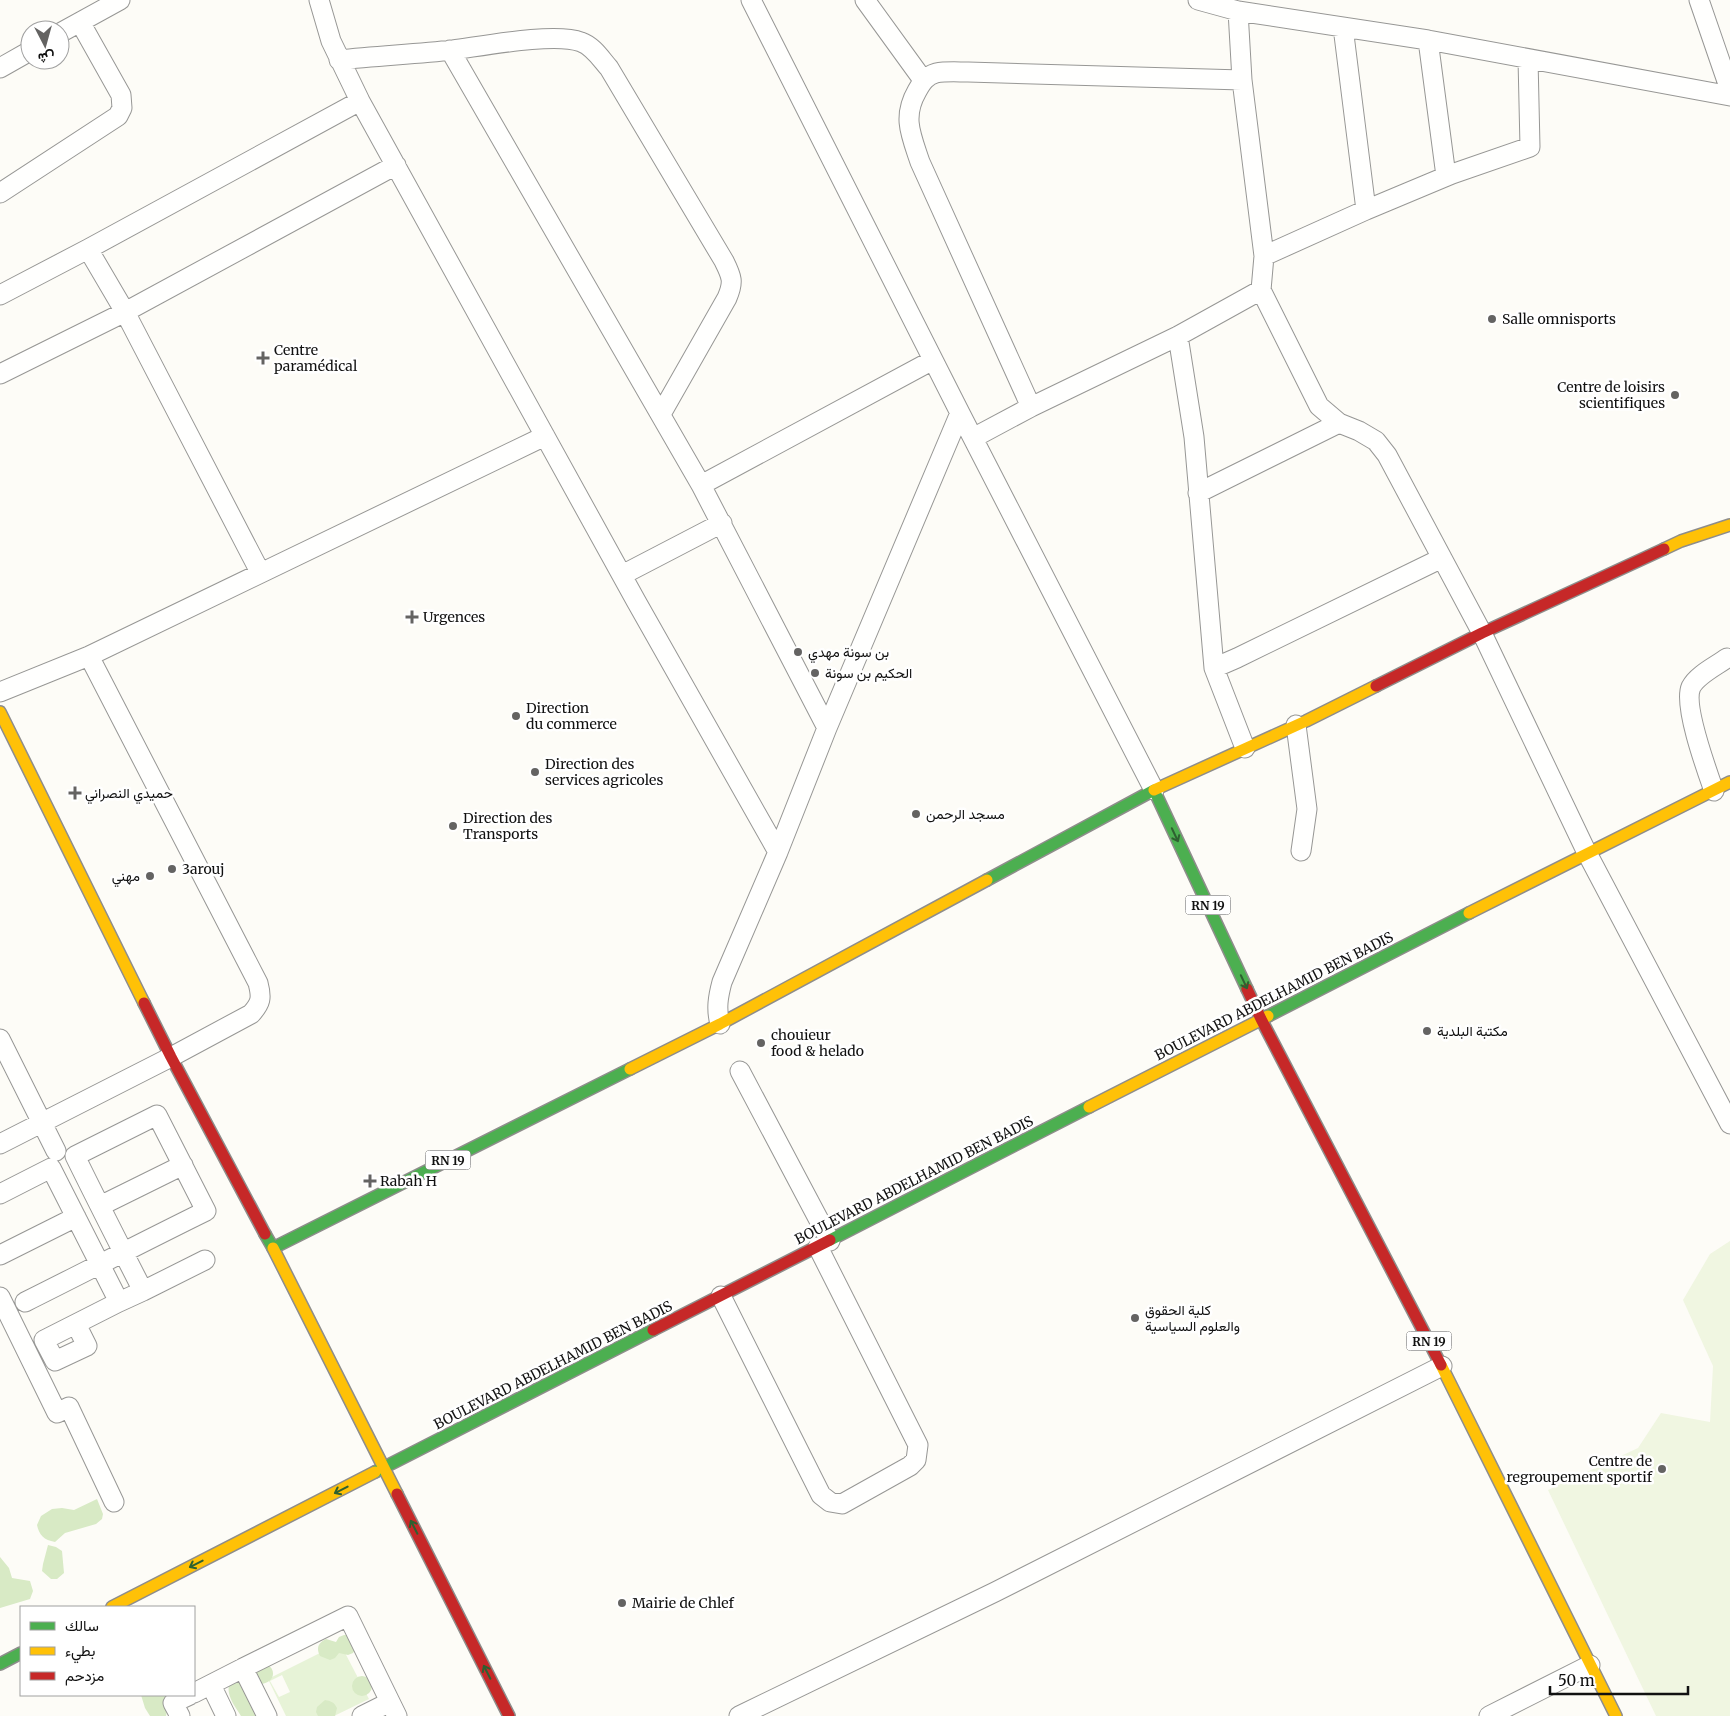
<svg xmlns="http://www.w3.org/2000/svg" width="1730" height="1716" viewBox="0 0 1730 1716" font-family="Merriweather,Vazirmatn,serif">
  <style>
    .green { fill: #e7f3d7; fill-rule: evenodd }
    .forest { fill: #d8eac5 }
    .pitch { fill: #f0f6e1 }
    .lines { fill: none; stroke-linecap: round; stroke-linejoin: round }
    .street-casing { stroke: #979795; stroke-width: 21 }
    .fast-casing { stroke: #8e8d8b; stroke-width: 14 }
    .slow-casing { stroke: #8e8d8b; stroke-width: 14 }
    .jam-casing { stroke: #8e8d8b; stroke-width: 14 }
    .street { stroke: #fffffe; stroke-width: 19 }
    .fast { stroke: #4caf50; stroke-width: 11 }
    .slow { stroke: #ffc107; stroke-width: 11 }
    .jam { stroke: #c62828; stroke-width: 11 }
    .oneway { stroke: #2e6030 }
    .poi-dot { fill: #646362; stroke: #fff; stroke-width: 2 }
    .labels { text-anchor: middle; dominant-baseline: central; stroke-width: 5; stroke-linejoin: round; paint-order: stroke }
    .shield { fill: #fff; stroke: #585858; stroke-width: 1 }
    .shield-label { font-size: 12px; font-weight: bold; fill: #111 }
    .poi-label { font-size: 14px; fill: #111; stroke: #fff; text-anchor: start }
    .street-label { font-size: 14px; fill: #111; stroke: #fff }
  </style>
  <rect width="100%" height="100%" fill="#fdfcf7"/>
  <path class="green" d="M 336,1645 L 343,1649 L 369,1699 L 334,1716 L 286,1716 L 268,1679 ZM 282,1675 L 290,1692 L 279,1697 L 270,1681 Z"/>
  <path class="forest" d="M 97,1499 L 103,1514 L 102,1519 L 96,1524 L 65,1533 L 55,1542 C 44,1540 39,1535 37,1525 L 41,1516 L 52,1509 L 62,1508 L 74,1510 Z
    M 48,1545 L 56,1547 L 62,1551 L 64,1573 L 57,1579 L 51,1579 L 42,1571 L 43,1564 Z
    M 0,1557 L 9,1568 L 12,1578 L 30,1581 L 33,1591 L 30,1599 L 0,1608 Z
    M 344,1635 L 349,1635 L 356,1648 L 353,1653 L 348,1655 L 339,1653 L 335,1658 L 330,1660 L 320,1656 C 316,1648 318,1643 326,1639 L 336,1642 L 339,1637 Z
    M 267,1664 C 278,1671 273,1684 260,1684 L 254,1670 Z
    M352 1686a10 10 0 1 1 20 0a10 10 0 1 1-20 0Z
    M 238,1679 L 261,1716 L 241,1716 C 234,1704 225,1695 230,1681 Z
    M 141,1695 L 170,1695 L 166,1716 L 150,1716 L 145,1708 Z
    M 325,1700 C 331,1701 334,1702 337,1708 L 335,1716 L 318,1716 L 316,1712 L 317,1707 Z"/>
  <path class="pitch" d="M 1730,1241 L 1730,1716 L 1656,1716 L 1548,1490 L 1638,1448 L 1661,1413 L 1710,1422 L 1713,1366 L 1683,1300 L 1710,1254 Z"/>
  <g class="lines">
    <g class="street-casing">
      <path id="street" d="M 319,0 L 331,41 L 360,101 L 636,601 L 778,852
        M 751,0 L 960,413 L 1154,790
        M 865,0 L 923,80
        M 1198,0 L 1238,11
        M 1699,0 L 1730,90
        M 1343,27 L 1366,210
        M 60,33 L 120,0
        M 1428,40 L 1446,176
        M 450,50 L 701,485 L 827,728
        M 339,60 C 377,56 415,54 453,50 C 483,46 555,32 581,42 C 593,46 601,59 609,68 L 724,261 C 732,277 734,282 727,298 L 661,414
        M 0,68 L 30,51
        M 1730,96 L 1428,40 L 1238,11 L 1242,80 L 1264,256 L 1261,290 L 1319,406 L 1339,423 L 1359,431 L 1376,441 L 1387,455 L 1482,633 L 1587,853 L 1730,1124
        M 0,193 L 118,116 L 122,108 L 121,95 L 80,22
        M 88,249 L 125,312 L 260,572
        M 1264,256 L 1366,210 L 1452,174 L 1530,147 L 1528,59
        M 0,295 L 88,249 L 360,101
        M 1178,336 L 1194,437 L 1214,668 L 1245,748
        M 0,374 L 125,312 L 396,165
        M 1031,407 L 920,162 C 911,135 902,117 917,91 C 922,82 926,76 936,73 C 946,71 958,72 968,72 L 1242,80
        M 973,438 L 1031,407 L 1178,336 L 1261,290
        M 701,485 L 933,360
        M 1198,493 L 1339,423
        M 622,575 L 722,523
        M 1214,668 L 1237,658 L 1442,558
        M 0,692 L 89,656 L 545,436
        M 1296,725 L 1307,809 L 1301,851
        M 1714,791 C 1707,771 1683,705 1691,687 C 1697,675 1716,666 1727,658
        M 720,1024 C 716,1009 718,997 722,982 L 778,852 L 827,728 L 960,413
        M 0,1039 L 56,1151
        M 740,1071 L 830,1241
        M 0,1144 L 171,1057 L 251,1014 C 261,1003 262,998 258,983 L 89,656
        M 0,1194 L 51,1168 L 119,1302 L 143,1291 C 120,1246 97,1201 75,1156 L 157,1115 L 206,1211 C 145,1241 85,1272 25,1302
        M 100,1206 L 183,1165
        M 0,1255 L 76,1217
        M 143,1291 L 205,1260
        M 721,1296 L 821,1495 L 830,1502 L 842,1504 L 910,1466 L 916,1460 L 918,1445 L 818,1247
        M 0,1297 L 57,1413 L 69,1407 L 114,1502
        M 76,1324 L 87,1346 L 55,1361 L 44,1340 L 119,1302
        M 211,1685 L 226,1716
        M 194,1693 L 243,1668
        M 180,1716 L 173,1703 L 190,1695
        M 267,1716 L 243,1668 L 348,1616 L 397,1716
        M 362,1716 L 390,1702
        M 739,1716 L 995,1592 L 1442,1366
        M 1489,1716 L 1590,1665"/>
    </g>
    <g class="fast-casing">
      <path id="fast" d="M 987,880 L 1154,790 L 1247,989
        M 1268,1016 L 1469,913
        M 265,1234 L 273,1248 L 630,1069
        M 830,1240 L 1089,1107
        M 375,1472 L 653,1330
        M 0,1664 L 21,1653"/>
    </g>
    <g class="slow-casing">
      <path id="slow" d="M 1664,549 L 1681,541 L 1730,525
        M 0,712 L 144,1003
        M 1154,790 L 1306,721 L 1376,686
        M 1469,913 L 1730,782
        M 630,1069 L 720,1024 L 987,880
        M 1089,1107 L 1268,1016
        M 273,1248 L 397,1494
        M 1441,1365 L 1616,1716
        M 112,1607 L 375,1472"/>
    </g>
    <g class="jam-casing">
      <path id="jam" d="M 1376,686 L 1482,633 L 1664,549
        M 1247,989 L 1261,1019 L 1441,1365
        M 144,1003 L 171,1057 L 265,1234
        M 653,1330 L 830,1240
        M 397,1494 L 509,1716"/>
    </g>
    <use href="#street" class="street"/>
    <use href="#fast" class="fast"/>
    <use href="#slow" class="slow"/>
    <use href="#jam" class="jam"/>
  </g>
  <defs><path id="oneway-shaft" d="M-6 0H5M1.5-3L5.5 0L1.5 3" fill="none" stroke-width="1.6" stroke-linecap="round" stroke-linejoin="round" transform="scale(1.25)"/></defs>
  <g class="oneway">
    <use href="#oneway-shaft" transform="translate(1175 835) rotate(65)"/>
    <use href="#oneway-shaft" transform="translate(1244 982) rotate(65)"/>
    <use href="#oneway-shaft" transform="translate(341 1490) rotate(153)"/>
    <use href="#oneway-shaft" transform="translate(414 1527) rotate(-117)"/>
    <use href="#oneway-shaft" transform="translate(196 1564) rotate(153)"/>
    <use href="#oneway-shaft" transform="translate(487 1672) rotate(-117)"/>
  </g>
  <g class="poi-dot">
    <circle cx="1492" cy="319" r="5"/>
    <path d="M260.5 350.5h5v5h5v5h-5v5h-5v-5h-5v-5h5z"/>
    <circle cx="1675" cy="395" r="5"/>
    <path d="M409.5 609.5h5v5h5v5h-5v5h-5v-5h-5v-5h5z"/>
    <circle cx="798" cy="652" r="5"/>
    <circle cx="815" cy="673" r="5"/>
    <circle cx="516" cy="716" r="5"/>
    <circle cx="535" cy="772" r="5"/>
    <path d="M72.5 785.5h5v5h5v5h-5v5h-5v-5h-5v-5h5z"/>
    <circle cx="916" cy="814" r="5"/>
    <circle cx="453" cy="826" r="5"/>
    <circle cx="172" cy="869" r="5"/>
    <circle cx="150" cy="876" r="5"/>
    <circle cx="1427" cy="1031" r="5"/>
    <circle cx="761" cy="1043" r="5"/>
    <path d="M367.5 1173.5h5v5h5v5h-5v5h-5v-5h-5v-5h5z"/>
    <circle cx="1135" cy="1318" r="5"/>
    <circle cx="1662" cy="1469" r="5"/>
    <circle cx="622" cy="1603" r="5"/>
  </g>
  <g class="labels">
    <g class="shield">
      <rect x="1185.5" y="895.5" width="45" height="19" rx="4"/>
      <rect x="425.5" y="1150.5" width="45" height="19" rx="4"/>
      <rect x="1406.5" y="1331.5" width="45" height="19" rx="4"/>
    </g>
    <g class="shield-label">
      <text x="1208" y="905">RN 19</text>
      <text x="448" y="1160">RN 19</text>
      <text x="1429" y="1341">RN 19</text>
    </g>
    <g class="poi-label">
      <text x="1502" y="319">Salle omnisports</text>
      <text x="274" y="350">Centre<tspan x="274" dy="16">paramédical</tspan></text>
      <text x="1665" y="387" text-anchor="end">Centre de loisirs<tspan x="1665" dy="16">scientifiques</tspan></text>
      <text x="423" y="617">Urgences</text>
      <text x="808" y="652">بن سونة مهدي</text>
      <text x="825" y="673">الحكيم بن سونة</text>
      <text x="526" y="708">Direction<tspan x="526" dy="16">du commerce</tspan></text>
      <text x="545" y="764">Direction des<tspan x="545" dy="16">services agricoles</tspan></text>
      <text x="85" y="793">حميدي النصراني</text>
      <text x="926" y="814">مسجد الرحمن</text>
      <text x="463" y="818">Direction des<tspan x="463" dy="16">Transports</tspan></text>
      <text x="182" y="869">3arouj</text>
      <text x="140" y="876" text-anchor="end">مهني</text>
      <text x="1437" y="1031">مكتبة البلدية</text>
      <text x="771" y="1035">chouieur<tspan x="771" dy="16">food &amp; helado</tspan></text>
      <text x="380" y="1181">Rabah H</text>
      <text x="1145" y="1310">كلية الحقوق<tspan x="1145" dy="16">والعلوم السياسية</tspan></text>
      <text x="1652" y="1461" text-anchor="end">Centre de<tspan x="1652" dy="16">regroupement sportif</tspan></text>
      <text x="632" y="1603">Mairie de Chlef</text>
    </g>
    <g class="street-label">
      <text transform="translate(1274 996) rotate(-27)">BOULEVARD ABDELHAMID BEN BADIS</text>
      <text transform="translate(914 1180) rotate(-27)">BOULEVARD ABDELHAMID BEN BADIS</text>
      <text transform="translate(553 1365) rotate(-27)">BOULEVARD ABDELHAMID BEN BADIS</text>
    </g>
  </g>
  <rect x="20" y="1606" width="175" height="90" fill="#ffffff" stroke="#a0a0a0"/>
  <rect x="30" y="1622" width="25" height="8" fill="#4caf50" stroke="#a0a0a0"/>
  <text x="65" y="1631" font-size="15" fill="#111111">سالك</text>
  <rect x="30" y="1647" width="25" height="8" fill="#ffc107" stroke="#a0a0a0"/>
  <text x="65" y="1656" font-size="15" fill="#111111">بطيء</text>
  <rect x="30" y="1672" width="25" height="8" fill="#c62828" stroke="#a0a0a0"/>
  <text x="65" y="1681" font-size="15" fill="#111111">مزدحم</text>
  <g transform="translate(45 45) rotate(174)"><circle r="24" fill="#ffffff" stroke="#a0a0a0"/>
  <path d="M0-4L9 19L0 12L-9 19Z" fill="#646362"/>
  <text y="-8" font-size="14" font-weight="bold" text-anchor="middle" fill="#111111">ش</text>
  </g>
  <path d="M1550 1686v8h138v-8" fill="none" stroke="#111111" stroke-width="2.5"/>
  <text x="1558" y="1686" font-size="15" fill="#111111" stroke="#ffffff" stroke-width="4" paint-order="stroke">50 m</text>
</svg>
